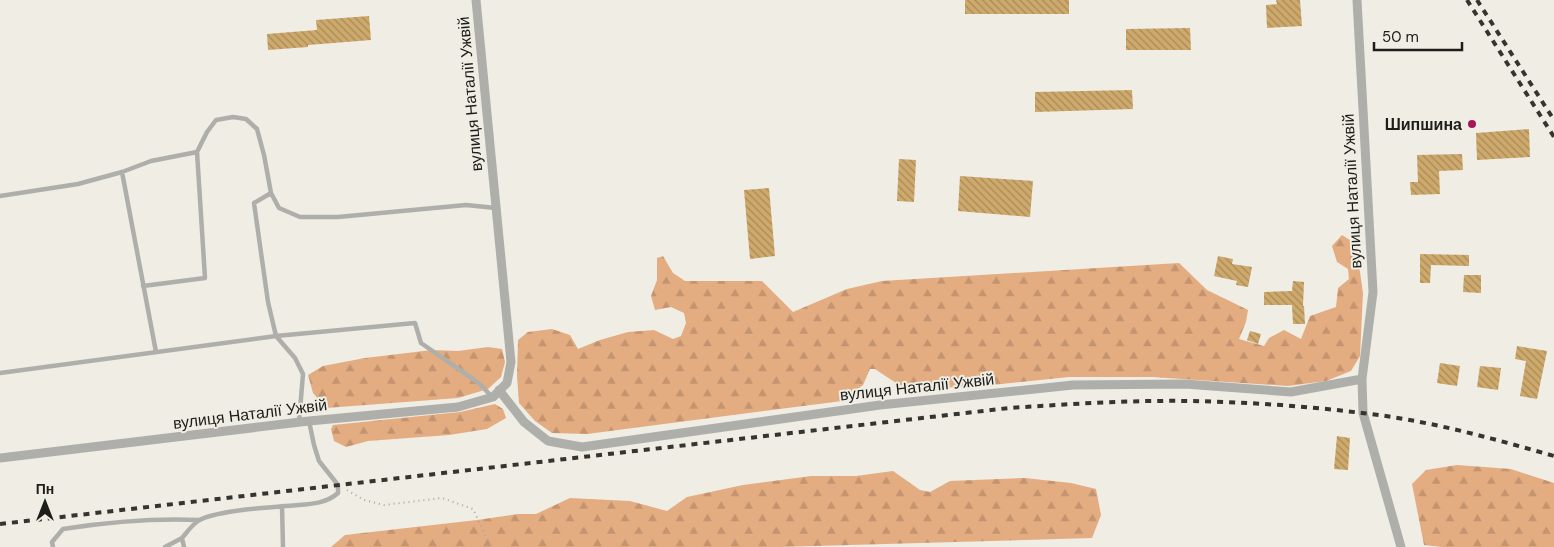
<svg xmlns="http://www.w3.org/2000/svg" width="1554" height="547" viewBox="0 0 1554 547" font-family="'DM Sans',sans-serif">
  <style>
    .forest { fill: url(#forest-firs) }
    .building { fill: url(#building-back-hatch) }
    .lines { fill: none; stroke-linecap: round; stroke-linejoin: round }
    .path { stroke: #a9a8a0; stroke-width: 2; stroke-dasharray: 1 4; stroke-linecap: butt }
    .service { stroke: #aeafab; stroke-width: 4.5 }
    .minor { stroke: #aeafab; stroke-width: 9 }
    .rail { stroke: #353530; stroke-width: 4; stroke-dasharray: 6 6; stroke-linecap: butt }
    .poi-dot { fill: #a61658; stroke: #efede4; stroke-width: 2 }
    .labels { text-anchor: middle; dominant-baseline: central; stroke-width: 4; stroke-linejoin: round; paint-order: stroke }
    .street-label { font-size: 16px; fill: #1d1d19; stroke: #efede4 }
    .poi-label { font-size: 16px; font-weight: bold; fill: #1d1d19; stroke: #efede4; text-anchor: end }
  </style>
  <defs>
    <pattern id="forest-firs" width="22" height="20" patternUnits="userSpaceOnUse" patternTransform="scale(1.25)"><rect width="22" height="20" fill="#e4ac81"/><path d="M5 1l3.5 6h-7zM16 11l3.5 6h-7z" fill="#c3946f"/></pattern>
    <pattern id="building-back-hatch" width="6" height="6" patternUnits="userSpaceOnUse" patternTransform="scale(1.25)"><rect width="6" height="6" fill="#cea96c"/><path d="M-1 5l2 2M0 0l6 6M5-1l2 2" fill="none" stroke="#a78958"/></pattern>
  </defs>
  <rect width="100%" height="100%" fill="#efede4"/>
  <path class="forest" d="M 1342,235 L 1356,244 L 1363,293 L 1360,356 L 1351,371 L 1326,381 L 1288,386 L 1152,377 L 1069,377 L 992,385 L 939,388 L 899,385 L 875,369 L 870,369 L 863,385 L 842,401 L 587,434 L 552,433 L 535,421 L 519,403 L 517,376 L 518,340 L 528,332 L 552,329 L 570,335 L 578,349 L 600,340 L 628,332 L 654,330 L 673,339 L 681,336 L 686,323 L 684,313 L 671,307 L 655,310 L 651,296 L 657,280 L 657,258 L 663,256 L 673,273 L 685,281 L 762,281 L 793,312 L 847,289 L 882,281 L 1179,263 L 1207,290 L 1248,310 L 1246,322 L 1239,339 L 1264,346 L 1269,338 L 1284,330 L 1301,339 L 1310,316 L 1336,307 L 1338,288 L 1349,279 L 1348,269 L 1337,262 L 1332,246 Z
    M 488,347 L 502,349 L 505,362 L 501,377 L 488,389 L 458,398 L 326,408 L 313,393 L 308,375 L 323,366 L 365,358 L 432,350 L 458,351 Z
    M 495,404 L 503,409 L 506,418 L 487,429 L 449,435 L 368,441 L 346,447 L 334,441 L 331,429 L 333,425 L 460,412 Z
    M 1457,465 L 1511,469 L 1554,483 L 1554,547 L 1442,547 L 1424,545 L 1412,484 L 1426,470 Z
    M 893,471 L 920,490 L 930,492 L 950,481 L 1025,478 L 1071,483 L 1096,489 L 1101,515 L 1092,538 L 779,547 L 331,547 L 345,535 L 477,520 L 518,514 L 536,514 L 570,498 L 630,501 L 667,511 L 687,497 L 743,485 L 811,476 L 856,476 Z"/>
  <path class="building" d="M 965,0 L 1069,0 L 1069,14 L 965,14 Z
    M 1276,0 L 1300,0 L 1302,26 L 1267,28 L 1266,5 L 1277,4 Z
    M 369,16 L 371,40 L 308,45 L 308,47 L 268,50 L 267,34 L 317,30 L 316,20 Z
    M 1190,28 L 1191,50 L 1126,50 L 1126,29 Z
    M 1132,90 L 1133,109 L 1035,112 L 1035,92 Z
    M 1529,129 L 1530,157 L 1477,160 L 1476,133 Z
    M 1462,154 L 1463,170 L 1439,171 L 1440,194 L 1411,195 L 1410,182 L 1418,182 L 1417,155 Z
    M 899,159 L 916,160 L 914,202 L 897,201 Z
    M 960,176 L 1033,181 L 1030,217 L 958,211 Z
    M 769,188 L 775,256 L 750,259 L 744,190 Z
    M 1420,254 L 1469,255 L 1469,266 L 1431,265 L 1430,283 L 1420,283 Z
    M 1218,256 L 1233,259 L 1232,264 L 1252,267 L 1248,287 L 1236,285 L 1237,281 L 1214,276 Z
    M 1464,275 L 1481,275 L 1481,293 L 1463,292 Z
    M 1293,281 L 1304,282 L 1303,306 L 1304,306 L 1305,324 L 1293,324 L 1292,305 L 1264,305 L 1264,292 L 1292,291 Z
    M 1250,331 L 1261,334 L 1258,344 L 1247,340 Z
    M 1517,346 L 1547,351 L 1537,399 L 1520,396 L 1526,361 L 1515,359 Z
    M 1440,363 L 1460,366 L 1457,386 L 1437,383 Z
    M 1480,366 L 1501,368 L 1498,390 L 1477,387 Z
    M 1337,436 L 1350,438 L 1348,470 L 1334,469 Z"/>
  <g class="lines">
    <path class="path" d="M 347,490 L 364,500 L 384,505 L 442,498 L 473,509 L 491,547"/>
    <path class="service" d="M 122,172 L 156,352
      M 271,193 L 254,203 L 268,302 L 276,336 L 295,358 L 303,374 L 299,422
      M 0,196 L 78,184 L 122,172 L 151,161 L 197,152 L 207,132 L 216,120 L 233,117 L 246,119 L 257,129 L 264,155 L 271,193 L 279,208 L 300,217 L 338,217 L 466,205 L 496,208
      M 143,286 L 205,278 L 197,152
      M 0,373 L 276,336 L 415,323 L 421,343 L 480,384 L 492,397
      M 282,506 L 283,547
      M 53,547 L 52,542 L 63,529 C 108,522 154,518 199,520
      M 165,547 L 182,538
      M 184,547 L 182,538 C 187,532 192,525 198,521 C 215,510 276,507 298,505 C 312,504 327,503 338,493 L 338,485 L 319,461 L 314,445 L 309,421"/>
    <path class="minor" d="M 1357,0 L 1373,292 L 1362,379 L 1363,413 L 1401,547
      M 499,390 L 524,422 L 548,441 L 582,447 L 880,405 L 1073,385 L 1185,384 L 1291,392 L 1362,379
      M 0,458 L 309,421 L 458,407 L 493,397 L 507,383 L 511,362 L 476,0"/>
    <path class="rail" d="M 1467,0 L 1554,137
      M 1477,0 L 1554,120
      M 0,524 L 1009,408 C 1070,404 1131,400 1191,401 C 1247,402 1306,406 1362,413 C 1427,420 1491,438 1554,456"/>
  </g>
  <circle class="poi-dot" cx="1472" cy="124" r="5"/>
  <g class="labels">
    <g class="street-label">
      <text transform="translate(470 94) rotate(-95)">вулиця Наталії Ужвій</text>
      <text transform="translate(1352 191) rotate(-93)">вулиця Наталії Ужвій</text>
      <text transform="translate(917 387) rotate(-6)">вулиця Наталії Ужвій</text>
      <text transform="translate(250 414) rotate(-7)">вулиця Наталії Ужвій</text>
    </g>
    <g class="poi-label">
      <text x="1462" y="124">Шипшина</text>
    </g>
  </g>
  <g transform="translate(45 502)" stroke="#efede4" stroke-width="4" paint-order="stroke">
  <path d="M0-4L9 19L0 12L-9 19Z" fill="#1d1d19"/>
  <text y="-8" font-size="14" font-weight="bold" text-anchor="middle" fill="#1d1d19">Пн</text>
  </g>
  <path d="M1374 42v8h88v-8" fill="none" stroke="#1d1d19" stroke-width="2.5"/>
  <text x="1382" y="42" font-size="15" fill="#1d1d19" stroke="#efede4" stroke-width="4" paint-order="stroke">50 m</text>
</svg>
